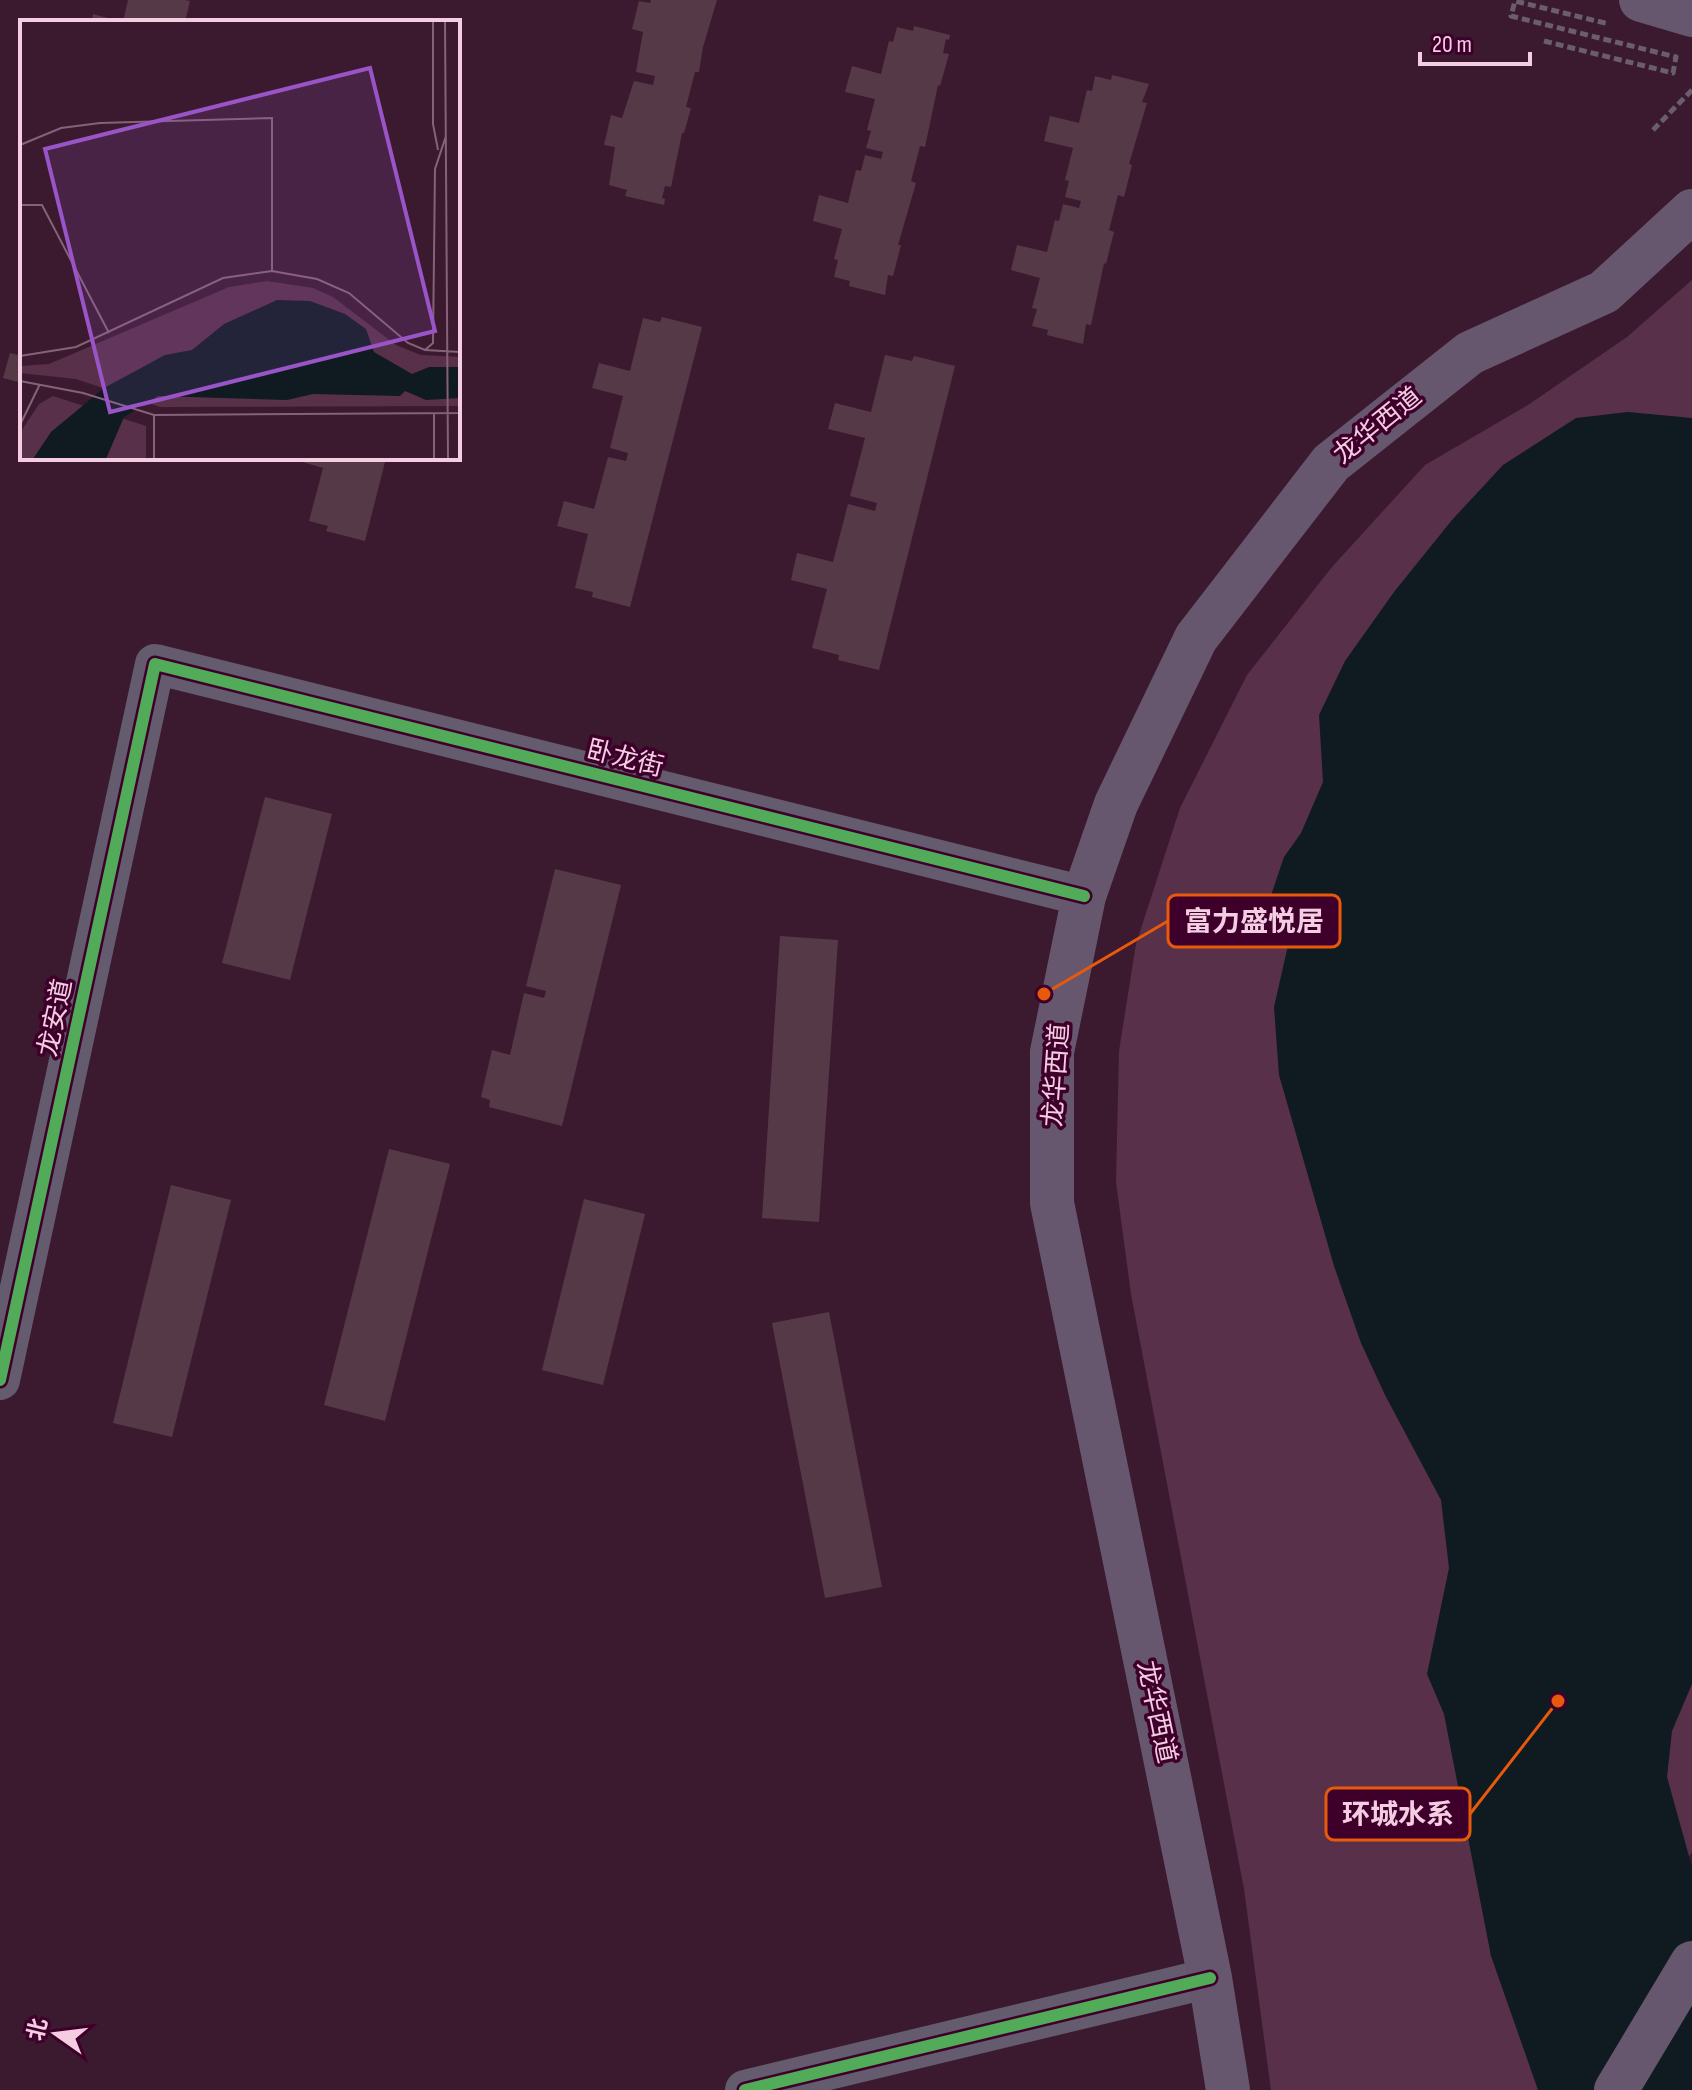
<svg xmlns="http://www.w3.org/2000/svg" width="1692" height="2090" viewBox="0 0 1692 2090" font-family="'Sofia Sans Condensed','Noto Sans SC',sans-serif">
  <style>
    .green { fill: #593049 }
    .water { fill: #0f1a21 }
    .building { fill: #563947 }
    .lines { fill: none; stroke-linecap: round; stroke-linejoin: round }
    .path { stroke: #695d6e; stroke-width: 5; stroke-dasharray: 8 4; stroke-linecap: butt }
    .minor { stroke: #645b6e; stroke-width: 40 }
    .major { stroke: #67576e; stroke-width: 44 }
    .cycleway-casing { stroke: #3e002b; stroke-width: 17 }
    .cycleway { stroke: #51ab58; stroke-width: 12 }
    .labels { text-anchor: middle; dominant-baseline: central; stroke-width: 7; stroke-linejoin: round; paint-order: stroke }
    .street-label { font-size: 26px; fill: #f4cde2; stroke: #3e002b }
    .inset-road { fill: none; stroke: #856277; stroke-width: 2 }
    .view { fill: #9954c8; fill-opacity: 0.15; stroke: #9954c8; stroke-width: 4 }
    .inset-edge { fill: none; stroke: #f4cde2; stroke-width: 4 }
    .leader { fill: none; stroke: #e8590c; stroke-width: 3 }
    .callout-dot { fill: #e8590c; stroke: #3e002b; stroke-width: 3 }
    .callout { fill: #3e002b; stroke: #e8590c; stroke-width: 3 }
    .callout-label { font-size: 28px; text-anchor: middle; font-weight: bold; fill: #f4cde2 }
  </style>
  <rect width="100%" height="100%" fill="#3b1a30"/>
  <path class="green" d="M 1692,280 L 1692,1852 L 1539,2090 L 1271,2090 L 1244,1889 L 1131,1294 L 1116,1182 L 1119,1051 L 1136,944 L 1180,808 L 1247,675 L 1332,567 L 1425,465 L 1528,405 L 1627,337 Z"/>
  <path class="water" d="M 1628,412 L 1692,418 L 1692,1684 L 1672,1731 L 1667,1777 L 1692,1867 L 1692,2090 L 1538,2090 L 1491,1956 L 1444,1714 L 1427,1674 L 1449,1568 L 1441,1500 L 1385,1395 L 1361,1343 L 1334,1266 L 1279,1075 L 1274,1007 L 1289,941 L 1265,913 L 1284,857 L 1301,833 L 1323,782 L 1319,715 L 1345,661 L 1394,592 L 1452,520 L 1503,465 L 1576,418 Z"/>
  <path class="building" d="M 128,0 L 185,0 L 190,1 L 185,22 L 123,22 Z
    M 651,0 L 717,0 L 703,47 L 699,72 L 695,72 L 686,107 L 691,108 L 684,133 L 682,133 L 671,187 L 665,186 L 662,198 L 665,199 L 664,205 L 625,196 L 627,190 L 609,185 L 615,147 L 604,145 L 611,115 L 622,118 L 634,81 L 653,85 L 655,76 L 636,72 L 643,32 L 632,29 L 639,1 L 650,3 Z
    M 93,14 L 119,21 L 119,22 L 92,22 Z
    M 914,26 L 950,35 L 949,40 L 946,39 L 943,53 L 949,54 L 940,86 L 938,85 L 925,147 L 920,146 L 911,181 L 916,183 L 898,245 L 901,245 L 893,276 L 888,275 L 885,295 L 849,286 L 850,281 L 834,277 L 838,260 L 834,259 L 842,229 L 813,221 L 819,195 L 848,203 L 856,170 L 861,171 L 865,155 L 881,159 L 883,152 L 866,148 L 871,131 L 867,130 L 875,99 L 845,92 L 852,66 L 881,74 L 889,41 L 893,42 L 897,27 L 913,31 Z
    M 1112,75 L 1149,84 L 1142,102 L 1147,103 L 1129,164 L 1132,165 L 1124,197 L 1118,195 L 1109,230 L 1114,232 L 1106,264 L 1104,263 L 1091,325 L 1086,324 L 1083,344 L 1047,335 L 1048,330 L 1032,326 L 1037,309 L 1032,308 L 1040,278 L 1011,270 L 1017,245 L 1047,252 L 1055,220 L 1059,221 L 1063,204 L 1079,208 L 1081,201 L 1065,197 L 1069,181 L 1065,180 L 1073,148 L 1044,141 L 1050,116 L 1079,123 L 1087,90 L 1092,91 L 1095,76 L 1111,80 Z
    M 662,317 L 702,327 L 630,607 L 592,597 L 593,592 L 575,588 L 588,534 L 557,526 L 564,501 L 594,509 L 608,457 L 626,461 L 628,453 L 610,448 L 623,396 L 592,388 L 599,363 L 630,371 L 643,318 L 660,322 Z
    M 10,353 L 22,356 L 22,383 L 3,378 Z
    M 885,355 L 912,361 L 914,356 L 955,366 L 879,670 L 838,660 L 839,655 L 812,648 L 827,589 L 791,580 L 797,553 L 833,562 L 848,504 L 875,511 L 877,503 L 850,496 L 865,438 L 828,429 L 835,403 L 871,412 Z
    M 289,458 L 386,458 L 365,541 L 326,531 L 328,526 L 309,521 L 323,468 Z
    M 265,797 L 332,814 L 290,980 L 222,963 Z
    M 555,869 L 621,885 L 562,1126 L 489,1107 L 490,1100 L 481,1097 L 492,1050 L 510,1055 L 524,993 L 544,998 L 546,991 L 526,986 Z
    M 780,936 L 838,940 L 819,1222 L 762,1218 Z
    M 389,1149 L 450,1164 L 385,1421 L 324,1405 Z
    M 171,1185 L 231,1200 L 172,1437 L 113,1423 Z
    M 584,1199 L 645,1214 L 603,1385 L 542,1370 Z
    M 829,1312 L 882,1587 L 825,1598 L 772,1323 Z"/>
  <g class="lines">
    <path class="path" d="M 1544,41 L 1673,73 L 1676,57 L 1511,16 L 1515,1 L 1609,24
      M 1653,130 L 1692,90"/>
    <path class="minor" d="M 0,1380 L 155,664 L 1084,896
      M 745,2090 L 1210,1978"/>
    <path class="major" d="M 1641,0 L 1692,15
      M 1228,2090 L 1210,1978 L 1052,1203 L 1052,1052 L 1084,896 L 1116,804 L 1196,638 L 1331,463 L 1470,353 L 1604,292 L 1692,211
      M 1616,2090 L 1692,1963"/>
    <g class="cycleway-casing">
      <path id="cycleway" d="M 0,1380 L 155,664 L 1084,896
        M 745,2090 L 1210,1978"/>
    </g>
    <use href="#cycleway" class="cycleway"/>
  </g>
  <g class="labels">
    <g class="street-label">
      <text transform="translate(1378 426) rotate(-39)">龙华西道</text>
      <text transform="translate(625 759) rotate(14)">卧龙街</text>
      <text transform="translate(56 1018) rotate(-78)">龙安道</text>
      <text transform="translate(1057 1075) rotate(-86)">龙华西道</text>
      <text transform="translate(1156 1712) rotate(78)">龙华西道</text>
    </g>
  </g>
  <g transform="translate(20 20)">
    <rect width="440" height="440" fill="#3b1a30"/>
    <path d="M 247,261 L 293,268 L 313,277 L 376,325 L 401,335 L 440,337 L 440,386 L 140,387 L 56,359 L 0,353 L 0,346 L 29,344 L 209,267 ZM 33,376 L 126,406 L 126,439 L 0,439 L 0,413 L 19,384 Z" fill="#593049"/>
    <path d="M 257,280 L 290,281 L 325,294 L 346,309 L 354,332 L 392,354 L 409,347 L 440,347 L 440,378 L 406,380 L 385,371 L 380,376 L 293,374 L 267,380 L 138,376 L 104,397 L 86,439 L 13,439 L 31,412 L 84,368 L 145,335 L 172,330 L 204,304 Z" fill="#0f1a21"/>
    <path class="inset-road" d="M 413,1 L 413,104 L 418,130M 425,1 L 428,439M 439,1 L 439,439M 0,125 L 41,108 L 80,103 L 252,98 L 252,251M 0,185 L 22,185 L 89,313M 405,330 L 413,323 L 415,149 L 426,116M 0,336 L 56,327 L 203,258 L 252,251 L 297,259 L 329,273 L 388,323 L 405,330 L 440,332M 0,361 L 63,373 L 134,395 L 440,393M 414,393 L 414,439M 0,405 L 20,364M 134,439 L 134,395"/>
    <path class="view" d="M 350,48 L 415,311 L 90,392 L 25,129 Z"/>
    <rect width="440" height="440" class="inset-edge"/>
  </g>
  <path class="leader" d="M1044 994L1168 921M1558 1701L1470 1814"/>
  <g class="callout-dot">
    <circle cx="1044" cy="994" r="8"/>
    <circle cx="1558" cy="1701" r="8"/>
  </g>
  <g class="callout">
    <rect x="1168" y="895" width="172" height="52" rx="8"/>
    <rect x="1326" y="1788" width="144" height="52" rx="8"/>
  </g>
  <g class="callout-label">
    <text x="1254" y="931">富力盛悦居</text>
    <text x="1398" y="1824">环城水系</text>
  </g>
  <g transform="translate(56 2034) rotate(284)" stroke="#3e002b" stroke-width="6" paint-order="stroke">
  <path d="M0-6L14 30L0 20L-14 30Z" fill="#f4cde2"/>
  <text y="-12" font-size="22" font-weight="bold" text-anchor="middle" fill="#f4cde2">北</text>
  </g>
  <path d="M1420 52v12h110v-12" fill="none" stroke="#f4cde2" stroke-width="4"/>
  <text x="1432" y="52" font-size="24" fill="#f4cde2" stroke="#3e002b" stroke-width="6" paint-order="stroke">20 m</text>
</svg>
